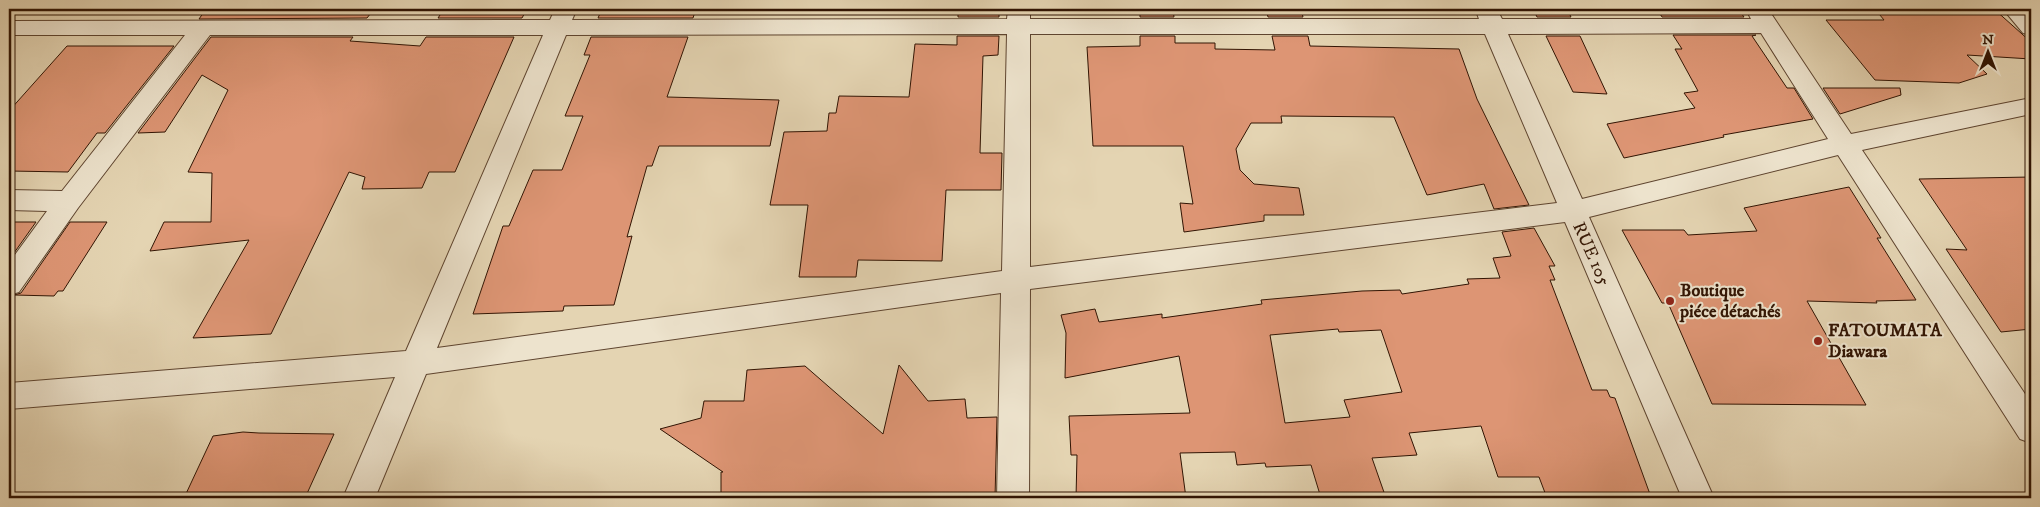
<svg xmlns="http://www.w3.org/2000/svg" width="2040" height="507" viewBox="0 0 2040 507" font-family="'IM FELL DW Pica',serif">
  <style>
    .building { fill: #dd9574; stroke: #311403; fill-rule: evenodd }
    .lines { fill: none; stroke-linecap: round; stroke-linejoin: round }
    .minor-casing { stroke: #5e442f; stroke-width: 2 }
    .minor { fill: #ede3cd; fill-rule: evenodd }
    .poi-dot { fill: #8f2418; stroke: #ede3cd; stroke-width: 2 }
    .labels { text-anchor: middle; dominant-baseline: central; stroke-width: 4; stroke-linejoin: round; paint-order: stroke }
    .street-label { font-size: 18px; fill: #311403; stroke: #ede3cd }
    .poi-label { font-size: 18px; font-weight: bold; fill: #311403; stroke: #ede3cd; text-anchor: start }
  </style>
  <rect width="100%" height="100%" fill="#e4d4b2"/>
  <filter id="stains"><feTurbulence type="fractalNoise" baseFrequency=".004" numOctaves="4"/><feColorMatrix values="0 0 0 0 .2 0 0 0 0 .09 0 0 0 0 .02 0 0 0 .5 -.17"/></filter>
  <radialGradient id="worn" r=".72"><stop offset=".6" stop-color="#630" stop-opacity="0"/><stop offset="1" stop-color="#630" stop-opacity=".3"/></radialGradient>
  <path class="building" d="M 206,9 L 374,9 L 367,18 L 199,19 Z
    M 444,9 L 527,9 L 522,18 L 438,18 Z
    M 602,9 L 696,9 L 693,18 L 598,18 Z
    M 958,9 L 999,9 L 999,17 L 958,17 Z
    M 1140,9 L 1173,9 L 1174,17 L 1140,17 Z
    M 1266,9 L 1301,9 L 1303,17 L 1268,17 Z
    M 1533,9 L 1567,9 L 1571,17 L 1537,17 Z
    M 1657,9 L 1738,9 L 1744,17 L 1662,17 Z
    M 1875,9 L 1994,9 L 2031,42 L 2031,59 L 1967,55 L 1987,74 L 1959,83 L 1875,80 L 1826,20 L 1884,20 Z
    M 1673,35 L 1756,35 L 1752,36 L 1787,88 L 1794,88 L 1813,119 L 1723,135 L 1724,137 L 1624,158 L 1607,124 L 1695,108 L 1684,93 L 1698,91 L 1675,49 L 1682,49 Z
    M 957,36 L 999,36 L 998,55 L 983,56 L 980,153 L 1002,153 L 1001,190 L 946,190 L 942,261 L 858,260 L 856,277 L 799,277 L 808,205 L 770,205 L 784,132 L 827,131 L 829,113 L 836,113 L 839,96 L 909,97 L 915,44 L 957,45 Z
    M 1140,36 L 1175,36 L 1175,43 L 1215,43 L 1215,49 L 1275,50 L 1272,36 L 1308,36 L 1310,46 L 1459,49 L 1477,99 L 1529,205 L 1494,209 L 1484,184 L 1427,195 L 1394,117 L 1281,116 L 1282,123 L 1251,123 L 1236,149 L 1240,170 L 1254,184 L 1299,188 L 1304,215 L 1264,215 L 1264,221 L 1184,232 L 1180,203 L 1193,204 L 1183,146 L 1093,146 L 1087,47 L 1140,46 Z
    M 1546,36 L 1580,36 L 1607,94 L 1573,92 Z
    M 211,37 L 353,37 L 350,41 L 420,46 L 426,37 L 514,37 L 455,172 L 429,172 L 422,188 L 362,189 L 365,177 L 349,172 L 271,334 L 193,338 L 249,240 L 150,251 L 164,222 L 211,222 L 212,173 L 188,172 L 228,90 L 202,75 L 165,132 L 138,133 Z
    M 591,37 L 688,37 L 667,97 L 779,100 L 770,146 L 659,146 L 652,166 L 647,166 L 627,237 L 632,236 L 614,305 L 564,306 L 563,311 L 473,314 L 503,226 L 509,226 L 533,170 L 562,170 L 583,116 L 565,116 L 590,55 L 584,55 Z
    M 67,46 L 174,46 L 105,133 L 97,133 L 68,172 L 9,171 L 9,111 Z
    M 1823,88 L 1900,88 L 1901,95 L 1840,114 Z
    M 2031,177 L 2031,329 L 2001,332 L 1946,249 L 1967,250 L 1919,179 Z
    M 1849,187 L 1881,238 L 1877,238 L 1916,300 L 1876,301 L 1877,303 L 1807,301 L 1866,405 L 1712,404 L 1668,303 L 1662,303 L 1622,230 L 1684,230 L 1688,235 L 1757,231 L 1744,208 Z
    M 9,222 L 36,222 L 9,260 Z
    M 70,222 L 107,222 L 63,291 L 58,291 L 54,296 L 14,295 L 21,293 Z
    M 1534,228 L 1555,266 L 1549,266 L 1555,280 L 1550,280 L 1592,390 L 1607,390 L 1610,397 L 1615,398 L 1651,497 L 1547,498 L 1539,477 L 1498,477 L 1481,426 L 1409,433 L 1417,455 L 1372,458 L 1386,498 L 1321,498 L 1311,465 L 1266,467 L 1265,463 L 1237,465 L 1235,452 L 1180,453 L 1186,498 L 1076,498 L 1077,455 L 1071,455 L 1069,416 L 1190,413 L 1179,356 L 1065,378 L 1066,333 L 1061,315 L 1095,309 L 1099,322 L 1162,314 L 1162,318 L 1262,304 L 1261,300 L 1362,291 L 1400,290 L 1402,294 L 1469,284 L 1467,279 L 1500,278 L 1493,258 L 1511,256 L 1502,232 ZM 1338,329 L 1339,332 L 1381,330 L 1402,392 L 1344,400 L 1350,417 L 1285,423 L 1270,335 Z
    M 899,365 L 928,401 L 965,399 L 967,418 L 997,417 L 995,498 L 721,498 L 721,472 L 723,472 L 660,429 L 701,418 L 704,401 L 744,401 L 747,370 L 805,366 L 883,434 Z
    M 243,432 L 259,433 L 334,434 L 305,498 L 184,498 L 213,436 Z"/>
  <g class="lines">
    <g class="minor-casing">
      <path id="minor" d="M 555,9 L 573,9 L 575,13 L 572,20 L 1007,19 L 1008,9 L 1030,9 L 1030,19 L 1479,19 L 1476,11 L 1477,9 L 1497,9 L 1502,19 L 1751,19 L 1746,9 L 1768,9 L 1851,134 L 2031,98 L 2031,114 L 1862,150 L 2031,403 L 2031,443 L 2020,439 L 1838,155 L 1589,217 L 1714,498 L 1682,498 L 1565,222 L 1030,289 L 1029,498 L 997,498 L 1001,293 L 426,374 L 375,498 L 343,498 L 395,377 L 9,409 L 9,383 L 406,351 L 543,35 L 210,35 L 78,208 L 19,292 L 9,295 L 9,263 L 47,211 L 9,210 L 9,190 L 62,191 L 185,35 L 9,35 L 9,21 L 550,20 ZM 1761,33 L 1828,139 L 1582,199 L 1508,34 ZM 1007,34 L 1002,271 L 437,348 L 566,35 ZM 1030,34 L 1485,34 L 1557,203 L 1030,267 Z
        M 2003,9 L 2026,9 L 2031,14 L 2031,35 L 2023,33 Z"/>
    </g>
    <use href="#minor" class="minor"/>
  </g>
  <g class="poi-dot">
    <circle cx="1670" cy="301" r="5"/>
    <circle cx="1818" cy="341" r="5"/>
  </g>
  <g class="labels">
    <g class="street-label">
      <text transform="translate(1591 254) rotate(66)">RUE 105</text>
    </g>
    <g class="poi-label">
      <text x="1680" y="291">Boutique<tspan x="1680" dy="21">piéce détachés</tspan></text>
      <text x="1828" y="331">FATOUMATA<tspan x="1828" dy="21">Diawara</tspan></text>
    </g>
  </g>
  <rect width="2040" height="507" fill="none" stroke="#e4d4b2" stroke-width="30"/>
  <rect x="10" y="10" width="2020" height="487" fill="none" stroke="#311403" stroke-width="2.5"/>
  <rect x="15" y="15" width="2010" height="477" fill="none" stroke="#311403"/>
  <g transform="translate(1988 52)" stroke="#ede3cd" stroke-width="4" paint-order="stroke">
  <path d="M0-4L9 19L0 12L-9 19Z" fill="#311403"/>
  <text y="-8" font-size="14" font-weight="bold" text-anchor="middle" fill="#311403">N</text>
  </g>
  <rect width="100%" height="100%" filter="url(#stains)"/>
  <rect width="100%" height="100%" fill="url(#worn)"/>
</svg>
